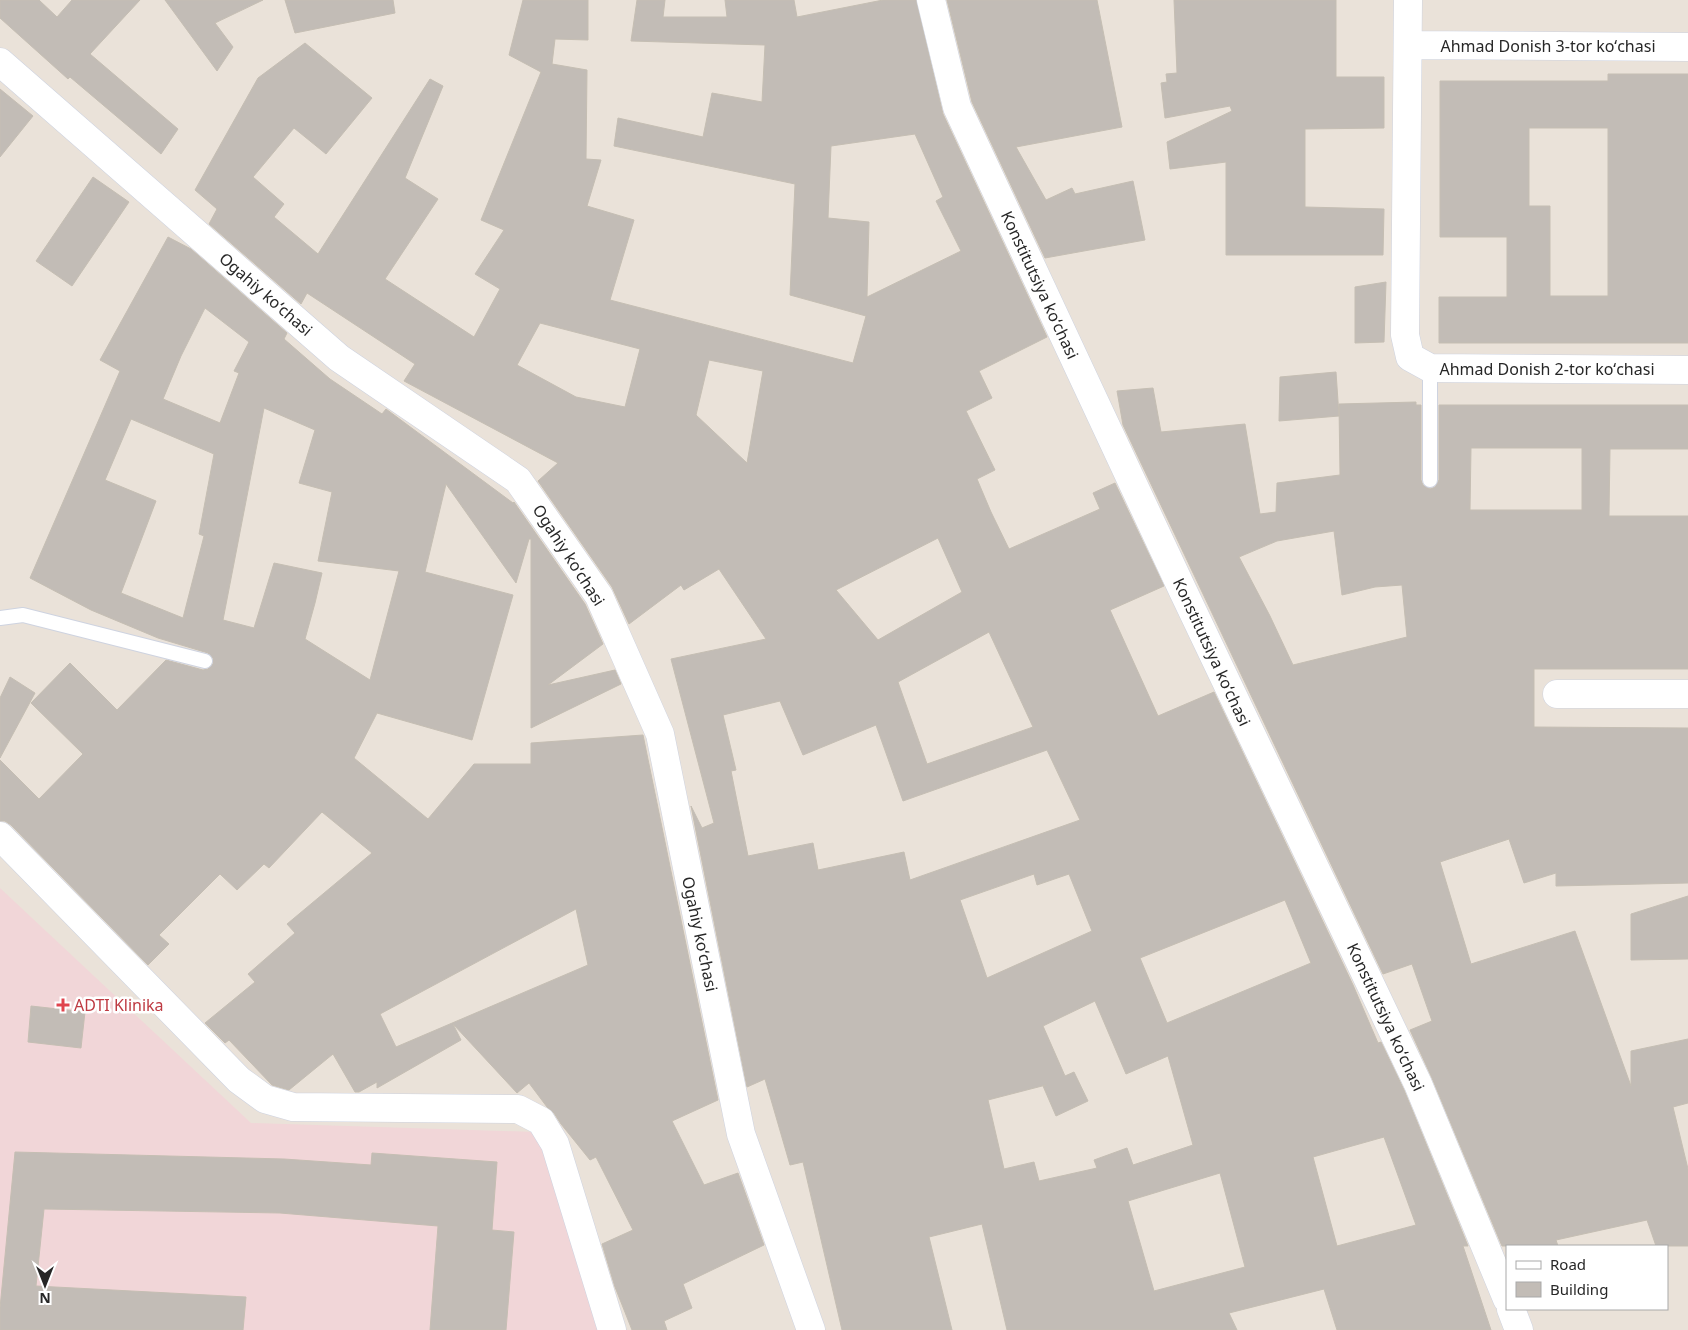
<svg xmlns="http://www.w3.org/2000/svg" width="1688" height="1330" viewBox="0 0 1688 1330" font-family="'Noto Sans',sans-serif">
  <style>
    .medical { fill: #f1d6d8 }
    .building { fill: #c2bcb6; stroke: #c5beb3; fill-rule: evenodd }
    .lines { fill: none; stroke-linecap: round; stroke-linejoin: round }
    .service-casing { stroke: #ced3e0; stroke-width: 16 }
    .minor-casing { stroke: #ced3e0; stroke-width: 29 }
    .service { stroke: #fff; stroke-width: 14 }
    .minor { stroke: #fff; stroke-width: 28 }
    .health-dot { fill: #e0444e; stroke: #fff; stroke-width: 2 }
    .labels { text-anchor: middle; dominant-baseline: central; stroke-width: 5; stroke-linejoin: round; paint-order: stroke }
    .street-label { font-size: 16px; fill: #272727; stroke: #fff }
    .health-label { font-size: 16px; fill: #be3a42; stroke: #fff; text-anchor: start }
  </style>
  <rect width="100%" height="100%" fill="#eae2d9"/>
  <path class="medical" d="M 0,888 L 251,1123 L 536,1132 L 604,1330 L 0,1330 Z"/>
  <path class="building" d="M 0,0 L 39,0 L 57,17 L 72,0 L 140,0 L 90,54 L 178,129 L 161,154 L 70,77 L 68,79 L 0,18 Z
    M 165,0 L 263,0 L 215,23 L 233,47 L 217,71 Z
    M 285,0 L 393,0 L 395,13 L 295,33 Z
    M 523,0 L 588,0 L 588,40 L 555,39 L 552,64 L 587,70 L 586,159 L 601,160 L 587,206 L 634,220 L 610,300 L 853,363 L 866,316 L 790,295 L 795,184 L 614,146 L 618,118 L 703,137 L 712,93 L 762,102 L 765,45 L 631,41 L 637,0 L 665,0 L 663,17 L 727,17 L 725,0 L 794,0 L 797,17 L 883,0 L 916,0 L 943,114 L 1047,337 L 979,371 L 992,398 L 966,411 L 995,470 L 977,479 L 991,512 L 1009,549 L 1100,509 L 1093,493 L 1115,483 L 1164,586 L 1110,610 L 1158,716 L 1214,692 L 1353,985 L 1378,1043 L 1381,1042 L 1404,1090 L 1468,1246 L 1463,1246 L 1491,1330 L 1337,1330 L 1324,1289 L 1229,1313 L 1237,1330 L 1007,1330 L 982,1224 L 929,1237 L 952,1330 L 842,1330 L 803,1162 L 790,1165 L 765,1079 L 747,1087 L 691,806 L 702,828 L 714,823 L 671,659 L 766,639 L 719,569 L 684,590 L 681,585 L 629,624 L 612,587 L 538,481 L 558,463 L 404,381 L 415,364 L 307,293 L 301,304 L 209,224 L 217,209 L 195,190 L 258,78 L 305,43 L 372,98 L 326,154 L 294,128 L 253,177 L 284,204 L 274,217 L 318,254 L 430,79 L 443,86 L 405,178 L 438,199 L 385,279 L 474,337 L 500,289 L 475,274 L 504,230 L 481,220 L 541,72 L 509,55 ZM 915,134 L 943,197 L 936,201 L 961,251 L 867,297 L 869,222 L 828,218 L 831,146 ZM 540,323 L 640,349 L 625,407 L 576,397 L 517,365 ZM 709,360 L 763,371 L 747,463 L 696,415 ZM 938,538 L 962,592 L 878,640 L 836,590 ZM 989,632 L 1033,727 L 927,764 L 898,682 ZM 780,701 L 803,755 L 876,725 L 903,801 L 1047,750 L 1080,820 L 910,880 L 904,852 L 818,870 L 813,843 L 748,856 L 731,771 L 736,770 L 723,715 ZM 1034,874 L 1037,885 L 1069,874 L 1092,931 L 987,978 L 960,900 ZM 1285,900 L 1311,963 L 1167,1023 L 1140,958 ZM 1095,1001 L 1126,1074 L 1168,1056 L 1193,1145 L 1133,1165 L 1127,1148 L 1094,1160 L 1097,1168 L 1039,1181 L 1034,1162 L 1004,1169 L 988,1100 L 1046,1085 L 1043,1086 L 1056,1116 L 1088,1101 L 1074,1072 L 1065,1076 L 1043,1026 ZM 1384,1137 L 1416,1225 L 1337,1246 L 1313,1157 ZM 1220,1173 L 1245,1267 L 1154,1291 L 1128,1201 Z
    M 947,0 L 1097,0 L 1122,127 L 1016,147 L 1046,200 L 1072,188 L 1075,194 L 1133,181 L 1145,240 L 1045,258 L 972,102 Z
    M 1174,0 L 1336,0 L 1336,77 L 1384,77 L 1384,128 L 1305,129 L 1305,207 L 1384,209 L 1383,255 L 1226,255 L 1226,162 L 1170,169 L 1167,142 L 1232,111 L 1230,106 L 1165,118 L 1161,83 L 1167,82 L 1166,74 L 1177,73 Z
    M 1608,74 L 1688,74 L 1688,343 L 1439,343 L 1439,297 L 1507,297 L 1507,237 L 1440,237 L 1440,81 L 1608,81 ZM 1529,128 L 1608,128 L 1608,296 L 1550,296 L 1550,206 L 1529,206 Z
    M 0,89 L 33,116 L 0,157 Z
    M 93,177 L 129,202 L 72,286 L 36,261 Z
    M 168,237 L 191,249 L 287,333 L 284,339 L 330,379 L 382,414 L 386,409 L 513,503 L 514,502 L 585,604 L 603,644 L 548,685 L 615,670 L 621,684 L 531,728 L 531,539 L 529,539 L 516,583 L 446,484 L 425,572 L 513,595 L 472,740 L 377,713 L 354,758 L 428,819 L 474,764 L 531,764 L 531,743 L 643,735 L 718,1100 L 672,1121 L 704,1185 L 738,1173 L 764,1245 L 683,1284 L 692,1308 L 664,1321 L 667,1330 L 632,1330 L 615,1287 L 602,1244 L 633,1230 L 596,1157 L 590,1160 L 561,1124 L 554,1113 L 547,1107 L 529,1083 L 517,1093 L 453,1024 L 461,1040 L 377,1088 L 377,1082 L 359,1092 L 355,1092 L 333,1054 L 289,1090 L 272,1085 L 229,1040 L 225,1043 L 205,1023 L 255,982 L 248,974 L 295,933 L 287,924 L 372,853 L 322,812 L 269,868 L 264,864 L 237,890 L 220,874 L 159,935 L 169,944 L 148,965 L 11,825 L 5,821 L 0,821 L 0,760 L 39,799 L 83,754 L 31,703 L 70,663 L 117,710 L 166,660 L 203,670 L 208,669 L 213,664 L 213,658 L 208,653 L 158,638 L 91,610 L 30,578 L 120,371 L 100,360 ZM 205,308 L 249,342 L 234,371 L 239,373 L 220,423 L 163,399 L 181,356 ZM 264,408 L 315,430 L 299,483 L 332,492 L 318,561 L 399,571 L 370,680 L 305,639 L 315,603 L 322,573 L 274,563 L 254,628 L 223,620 ZM 131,419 L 214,454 L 199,534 L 204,536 L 183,618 L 121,593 L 156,501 L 105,480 ZM 576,909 L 588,965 L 396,1047 L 380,1014 Z
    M 1386,282 L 1384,342 L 1355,343 L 1355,287 Z
    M 1336,372 L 1339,416 L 1279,421 L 1280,377 Z
    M 1153,388 L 1161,432 L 1245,424 L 1260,514 L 1276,512 L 1277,483 L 1340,475 L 1339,404 L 1416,402 L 1416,405 L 1421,405 L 1421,480 L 1423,485 L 1430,489 L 1435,487 L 1439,480 L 1439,405 L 1688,405 L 1688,449 L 1610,449 L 1609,516 L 1688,516 L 1688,669 L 1534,669 L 1534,727 L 1688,728 L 1688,883 L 1556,886 L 1556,873 L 1524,883 L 1509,839 L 1440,862 L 1471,964 L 1575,931 L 1631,1086 L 1631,1051 L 1688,1039 L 1688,1103 L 1673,1107 L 1688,1169 L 1688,1246 L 1656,1246 L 1647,1220 L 1556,1240 L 1558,1246 L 1502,1246 L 1432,1078 L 1410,1030 L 1432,1021 L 1412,964 L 1383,974 L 1123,425 L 1117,391 ZM 1471,448 L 1582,448 L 1582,510 L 1470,510 ZM 1334,531 L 1342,595 L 1375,587 L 1402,585 L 1407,637 L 1293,665 L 1270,616 L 1239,557 L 1277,541 Z
    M 10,677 L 35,693 L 0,758 L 0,698 Z
    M 1688,896 L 1688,959 L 1631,960 L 1631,914 Z
    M 31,1006 L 85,1012 L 81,1048 L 28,1042 Z
    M 15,1152 L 284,1159 L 371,1165 L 372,1153 L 497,1162 L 492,1230 L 514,1232 L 506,1330 L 430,1330 L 438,1226 L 280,1213 L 44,1209 L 36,1286 L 246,1297 L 243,1330 L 0,1330 L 0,1308 Z"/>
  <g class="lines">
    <g class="service-casing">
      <path id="service" d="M 1430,368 L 1430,480
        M 0,618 L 23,615 L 205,661"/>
    </g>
    <g class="minor-casing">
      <path id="minor" d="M 931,0 L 957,107 L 1183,591 L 1418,1084 L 1507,1299
        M 1408,0 L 1405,335 L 1410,357 L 1430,368 L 1688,370
        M 1408,45 L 1688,47
        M 0,62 L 339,358 L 518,480 L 599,596 L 660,734 L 741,1134 L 811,1330
        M 1557,694 L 1688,694
        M 0,836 L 239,1080 L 265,1099 L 293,1107 L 518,1109 L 541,1121 L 555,1144 L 612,1330
        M 1511,1309 L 1519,1330"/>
    </g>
    <use href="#service" class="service"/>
    <use href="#minor" class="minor"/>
  </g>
  <path class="health-dot" d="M60.5 997.5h5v5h5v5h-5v5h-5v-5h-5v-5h5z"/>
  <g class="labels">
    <g class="street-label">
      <text x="1548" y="46">Ahmad Donish 3-tor koʻchasi</text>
      <text transform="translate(1040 285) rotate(65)">Konstitutsiya koʻchasi</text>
      <text transform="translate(266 294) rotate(41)">Ogahiy koʻchasi</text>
      <text x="1547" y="369">Ahmad Donish 2-tor koʻchasi</text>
      <text transform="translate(569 555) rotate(57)">Ogahiy koʻchasi</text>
      <text transform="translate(1212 652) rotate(65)">Konstitutsiya koʻchasi</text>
      <text transform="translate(700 934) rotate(78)">Ogahiy koʻchasi</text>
      <text transform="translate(1386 1017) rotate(65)">Konstitutsiya koʻchasi</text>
    </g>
    <g class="health-label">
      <text x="74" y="1005">ADTI Klinika</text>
    </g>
  </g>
  <rect x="1506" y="1245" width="162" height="65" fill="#ffffff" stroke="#a9a9a9"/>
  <rect x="1516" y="1261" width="25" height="8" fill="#ffffff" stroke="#a9a9a9"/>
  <text x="1550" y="1270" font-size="15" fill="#272727">Road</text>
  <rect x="1516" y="1282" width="25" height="15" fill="#c2bcb6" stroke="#a9a9a9"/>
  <text x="1550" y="1295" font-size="15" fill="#272727">Building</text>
  <g transform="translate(45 1285) rotate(180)" stroke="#ffffff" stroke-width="4" paint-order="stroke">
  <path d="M0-4L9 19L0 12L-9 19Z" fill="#272727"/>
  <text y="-8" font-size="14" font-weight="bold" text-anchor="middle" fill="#272727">N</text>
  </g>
</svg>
